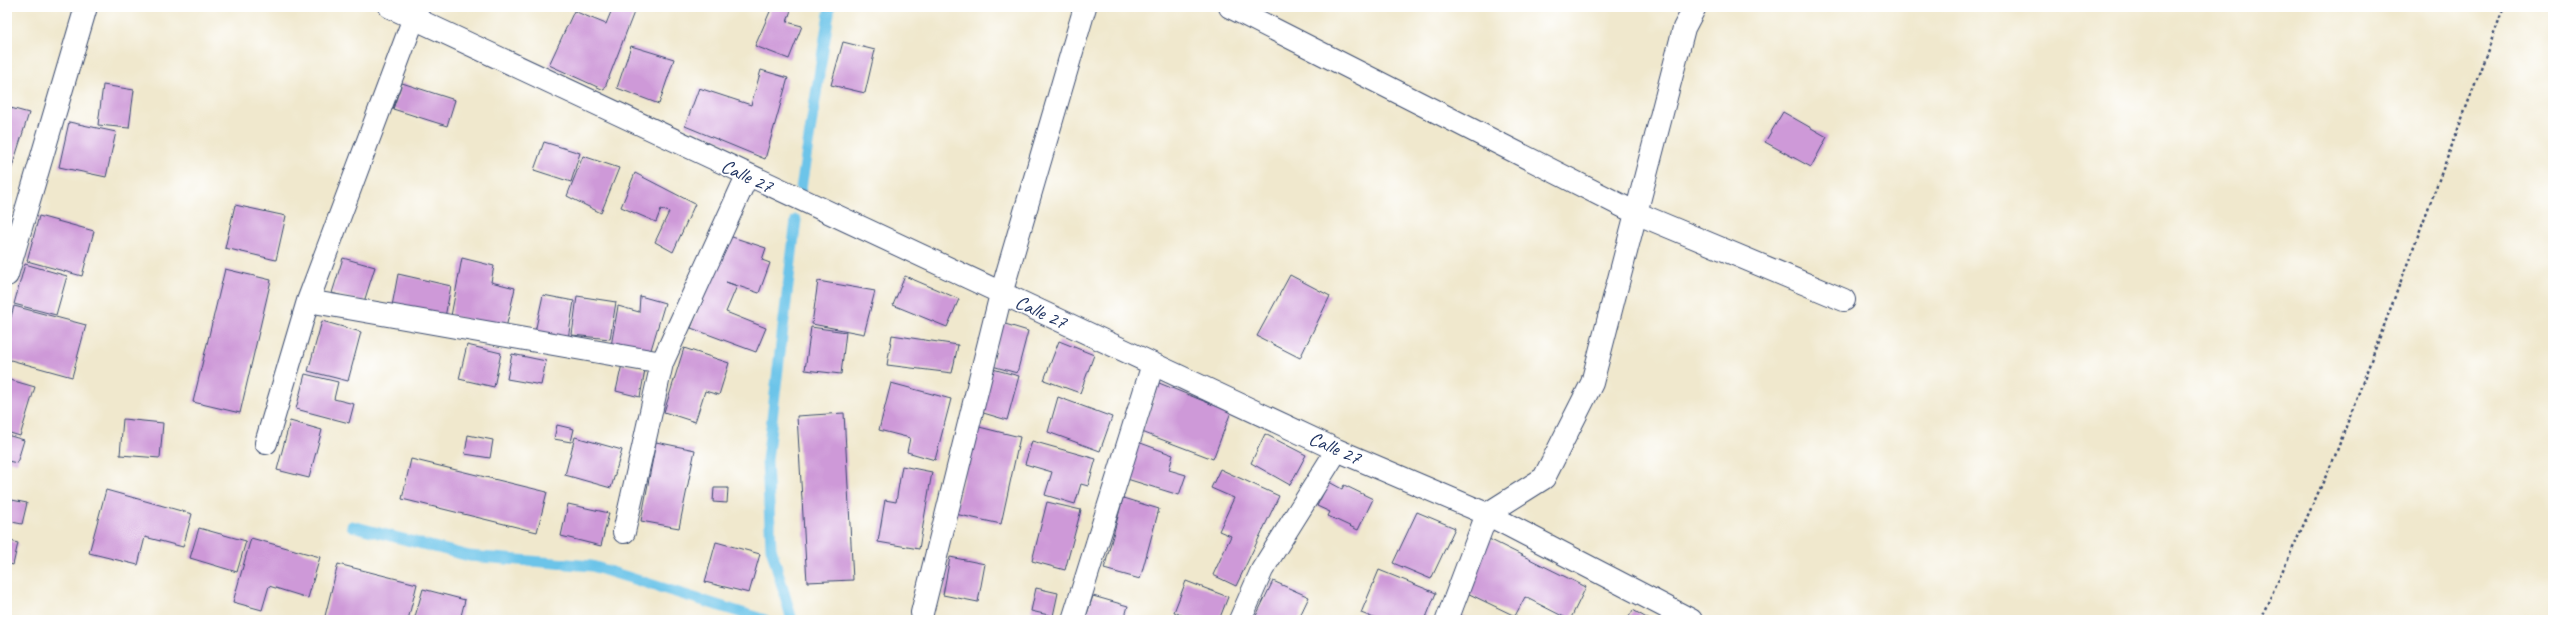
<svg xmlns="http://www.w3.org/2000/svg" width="2560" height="627" viewBox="0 0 2560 627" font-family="Caveat,sans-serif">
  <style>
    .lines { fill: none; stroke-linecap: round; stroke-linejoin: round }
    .stream { stroke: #6cc4e9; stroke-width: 11 }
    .building { fill: #ce99d8 }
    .street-casing { stroke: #3b4b6f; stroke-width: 24 }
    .path { stroke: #3b4b6f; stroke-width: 2.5; stroke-dasharray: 3 3; stroke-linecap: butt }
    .street { stroke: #fff; stroke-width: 22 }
    .labels { text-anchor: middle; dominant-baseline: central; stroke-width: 3.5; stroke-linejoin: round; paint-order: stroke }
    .street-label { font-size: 20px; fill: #1b2f5e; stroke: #fff }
  </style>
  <rect width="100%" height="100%" fill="#fff"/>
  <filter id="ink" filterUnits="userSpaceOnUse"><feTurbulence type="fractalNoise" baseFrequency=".025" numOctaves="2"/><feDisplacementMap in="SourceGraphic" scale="8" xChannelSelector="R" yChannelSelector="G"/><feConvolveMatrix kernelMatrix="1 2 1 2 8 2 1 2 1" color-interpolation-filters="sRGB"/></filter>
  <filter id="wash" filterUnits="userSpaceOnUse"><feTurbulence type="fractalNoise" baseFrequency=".012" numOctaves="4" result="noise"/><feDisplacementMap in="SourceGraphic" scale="16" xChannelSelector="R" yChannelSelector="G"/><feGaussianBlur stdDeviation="0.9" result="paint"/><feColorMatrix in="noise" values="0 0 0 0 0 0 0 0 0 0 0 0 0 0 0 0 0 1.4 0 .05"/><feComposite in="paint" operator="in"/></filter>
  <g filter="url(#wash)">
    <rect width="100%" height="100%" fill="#f0e8cd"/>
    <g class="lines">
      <path class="stream" d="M 801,188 L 830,7
        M 352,526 L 469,556 L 592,566 L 765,620
        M 792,620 L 771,548 L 767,460 L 796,220"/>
    </g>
    <g id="blocks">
      <path class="building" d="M 613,7 L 636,7 L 604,90 L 549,65 L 574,11 L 606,24 Z
        M 772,7 L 791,10 L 787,22 L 802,26 L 789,59 L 755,46 Z
        M 843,42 L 875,50 L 865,93 L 831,85 Z
        M 631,46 L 674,59 L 659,104 L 617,88 Z
        M 761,70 L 788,78 L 765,159 L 685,126 L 699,88 L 751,105 Z
        M 402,83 L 455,100 L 447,126 L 393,109 Z
        M 103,85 L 134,90 L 129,128 L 98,125 Z
        M 7,107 L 29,113 L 7,183 Z
        M 1783,112 L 1827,137 L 1811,167 L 1765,142 Z
        M 69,122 L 116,132 L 106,177 L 59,167 Z
        M 544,142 L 580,153 L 571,182 L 534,170 Z
        M 583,156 L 619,168 L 601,213 L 567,196 Z
        M 635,173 L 695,204 L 673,252 L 655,242 L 669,212 L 661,209 L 656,222 L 621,207 Z
        M 235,205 L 286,216 L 276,260 L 225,248 Z
        M 39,216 L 94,231 L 82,276 L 27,261 Z
        M 726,235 L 766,248 L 762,260 L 770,263 L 759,293 L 726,282 L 737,286 L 726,312 L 766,328 L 756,352 L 691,328 Z
        M 343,258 L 375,267 L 364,302 L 332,293 Z
        M 462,258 L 494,266 L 491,282 L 515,288 L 506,328 L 451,316 Z
        M 25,264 L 67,276 L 56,315 L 14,304 Z
        M 225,269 L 271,280 L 240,413 L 193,402 Z
        M 398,274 L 451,286 L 445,317 L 392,306 Z
        M 1290,275 L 1330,296 L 1300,358 L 1257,336 Z
        M 905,276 L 959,299 L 947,327 L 893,305 Z
        M 818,281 L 875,291 L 864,334 L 812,324 Z
        M 543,295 L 574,301 L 568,339 L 535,332 Z
        M 577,296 L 616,302 L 610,339 L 572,335 Z
        M 640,296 L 665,303 L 650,353 L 611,346 L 618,306 L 639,312 Z
        M 14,306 L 86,325 L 72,377 L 7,359 L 7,331 Z
        M 322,321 L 361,332 L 348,381 L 308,371 Z
        M 1002,323 L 1028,331 L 1017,373 L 992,366 Z
        M 811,327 L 846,332 L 841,374 L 805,370 Z
        M 892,335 L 958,345 L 952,373 L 887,365 Z
        M 1059,341 L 1094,355 L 1080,393 L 1044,380 Z
        M 467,345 L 501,353 L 494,387 L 459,379 Z
        M 684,348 L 729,363 L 719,395 L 705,391 L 695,422 L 664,412 Z
        M 512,354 L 546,361 L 541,385 L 507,379 Z
        M 622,364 L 645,370 L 640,397 L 616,391 Z
        M 989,368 L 1019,376 L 1007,420 L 980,412 Z
        M 305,374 L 338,382 L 334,399 L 354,404 L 349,423 L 296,409 Z
        M 7,379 L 35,387 L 20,436 L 7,432 Z
        M 891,383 L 951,399 L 935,460 L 907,452 L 910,438 L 879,430 Z
        M 1159,383 L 1231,412 L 1213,459 L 1142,432 Z
        M 1058,397 L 1112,417 L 1100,451 L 1048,432 Z
        M 844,413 L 853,580 L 807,582 L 797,416 Z
        M 123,419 L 163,423 L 160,458 L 120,455 Z
        M 290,421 L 322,430 L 309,478 L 277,470 Z
        M 557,425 L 574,429 L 571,442 L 554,439 Z
        M 975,426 L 1020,437 L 1001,524 L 955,514 Z
        M 1265,434 L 1306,455 L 1290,485 L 1251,463 Z
        M 7,435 L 24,440 L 17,463 L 8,461 L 7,464 Z
        M 468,435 L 493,440 L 490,458 L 465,454 Z
        M 575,437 L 622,450 L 611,488 L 565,475 Z
        M 1032,441 L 1096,459 L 1088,486 L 1081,484 L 1075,504 L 1045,495 L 1052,472 L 1025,464 Z
        M 656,442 L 695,450 L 679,528 L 641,521 Z
        M 1138,442 L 1173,455 L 1169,470 L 1186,475 L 1179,495 L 1127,479 Z
        M 411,459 L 547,492 L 537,532 L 402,499 Z
        M 902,466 L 932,472 L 919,549 L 878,542 L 885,500 L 896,502 Z
        M 1220,469 L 1279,496 L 1236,586 L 1213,575 L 1231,536 L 1219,531 L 1234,498 L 1211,488 Z
        M 1329,482 L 1342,489 L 1344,485 L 1373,499 L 1358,530 L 1328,516 L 1330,512 L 1317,506 Z
        M 714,488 L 728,488 L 727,503 L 713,502 Z
        M 106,490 L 192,514 L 183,547 L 145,537 L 138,565 L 89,553 Z
        M 1123,498 L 1159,509 L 1140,579 L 1104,569 Z
        M 7,499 L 27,503 L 22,524 L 7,521 Z
        M 1047,502 L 1081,510 L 1065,570 L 1032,561 Z
        M 568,504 L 609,513 L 601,546 L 561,536 Z
        M 1417,512 L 1455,528 L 1431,579 L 1393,563 Z
        M 199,528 L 246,541 L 237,572 L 190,558 Z
        M 251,538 L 320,557 L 308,598 L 269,586 L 262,610 L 233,602 Z
        M 1487,538 L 1586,587 L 1570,620 L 1525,597 L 1515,616 L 1461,590 Z
        M 7,540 L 18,543 L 13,565 L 7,563 Z
        M 716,542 L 760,554 L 749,593 L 705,582 Z
        M 950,557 L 985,564 L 978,602 L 943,595 Z
        M 338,564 L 417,584 L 408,620 L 324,620 Z
        M 1379,570 L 1436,593 L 1425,620 L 1379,620 L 1361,613 Z
        M 1186,581 L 1228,597 L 1219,620 L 1194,620 L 1174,612 Z
        M 1273,581 L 1309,597 L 1298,620 L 1254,620 Z
        M 1036,588 L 1058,593 L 1053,616 L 1031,611 Z
        M 423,589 L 465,600 L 460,620 L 414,620 Z
        M 1093,596 L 1128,606 L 1124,620 L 1085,620 Z
        M 1633,610 L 1650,620 L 1627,620 Z
        M 1455,614 L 1476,620 L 1454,620 Z"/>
    </g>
  </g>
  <g filter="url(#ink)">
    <use href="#blocks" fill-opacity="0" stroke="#3b4b6f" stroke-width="1"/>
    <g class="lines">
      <g class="street-casing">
        <path id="street" d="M 390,7 L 1337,450 L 1487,514 L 1691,620
          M 1230,7 L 1636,213 L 1844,300
          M 7,275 L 86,7
          M 308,301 L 662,363
          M 266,443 L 308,301 L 418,7
          M 624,532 L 662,363 L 747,176
          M 922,613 L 1001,294 L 1085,7
          M 1073,620 L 1153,364
          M 1240,620 L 1262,570 L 1337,450
          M 1447,620 L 1487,514 L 1544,478 L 1592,383 L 1684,28 L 1695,7"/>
      </g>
      <path class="path" d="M 2260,620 L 2335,456 L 2504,7"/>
      <use href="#street" class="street"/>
    </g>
  </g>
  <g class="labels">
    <g class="street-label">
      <text transform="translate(747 176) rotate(25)">Calle 27</text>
      <text transform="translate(1041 312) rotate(25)">Calle 27</text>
      <text transform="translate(1335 448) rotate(24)">Calle 27</text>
    </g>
  </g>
  <rect width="2560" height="627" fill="none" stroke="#fff" stroke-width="24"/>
</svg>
